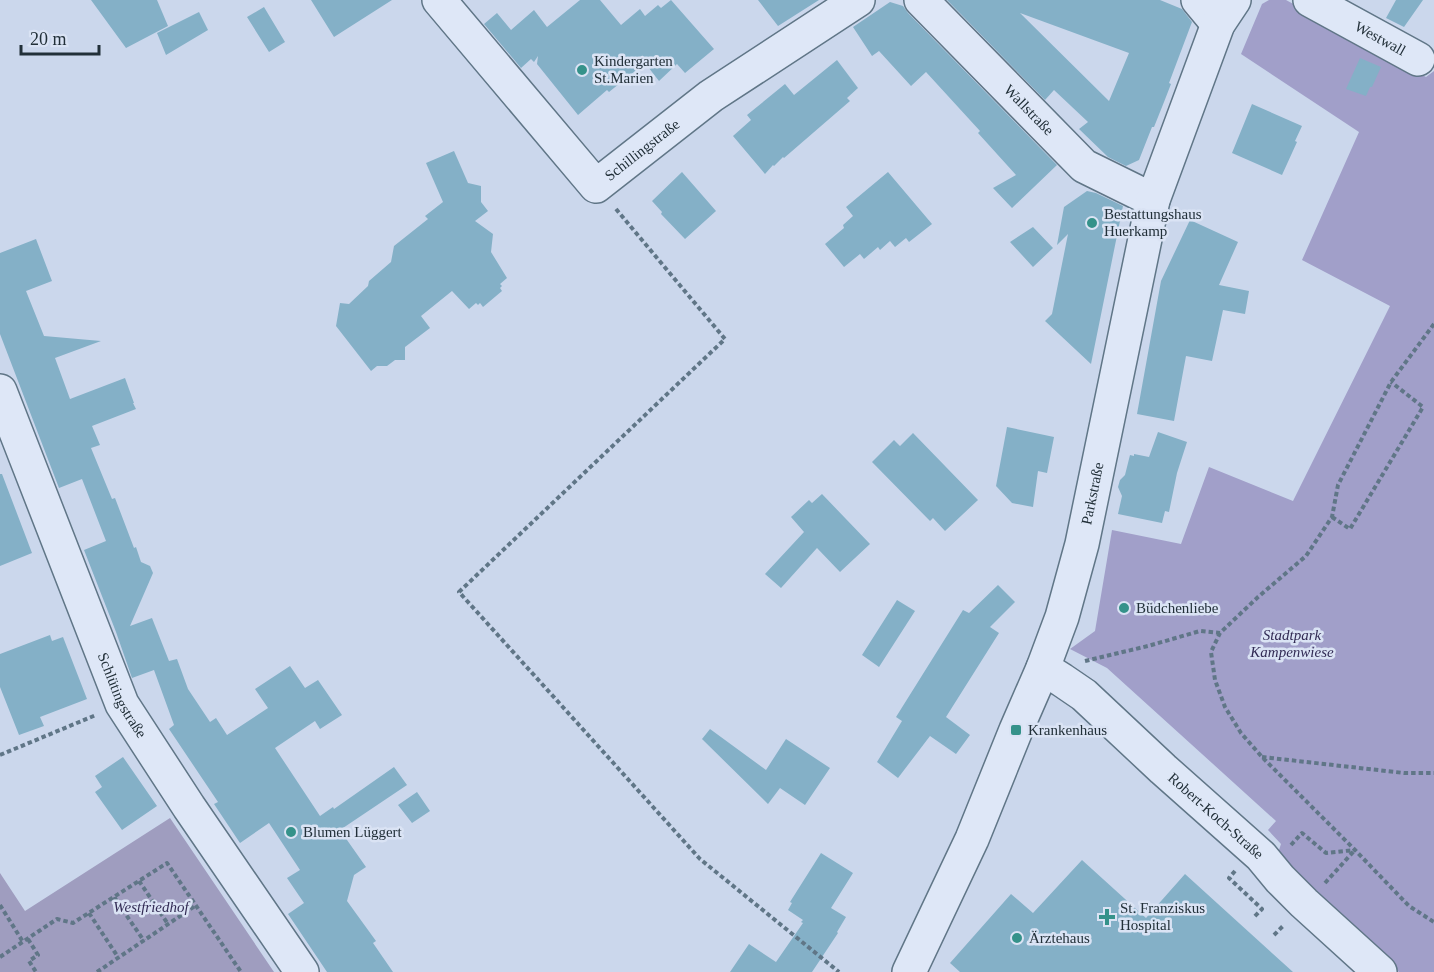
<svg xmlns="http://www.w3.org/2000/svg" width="1434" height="972" viewBox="0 0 1434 972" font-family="'Times New Roman',serif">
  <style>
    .green { fill: #a19fc9 }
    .cemetery { fill: #9f9dbf }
    .building { fill: #84b0c7; fill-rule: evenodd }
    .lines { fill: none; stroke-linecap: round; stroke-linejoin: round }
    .minor-casing { stroke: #607687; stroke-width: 36 }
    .path { stroke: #607687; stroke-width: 4; stroke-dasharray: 4.5 3; stroke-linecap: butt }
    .minor { stroke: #dee7f7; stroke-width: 33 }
    .poi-dot { fill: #35928a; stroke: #dae3f4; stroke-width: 2 }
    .labels { text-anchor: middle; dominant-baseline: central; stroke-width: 5; stroke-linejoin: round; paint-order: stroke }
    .street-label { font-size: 15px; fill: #223039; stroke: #dae3f4 }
    .poi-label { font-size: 15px; fill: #223039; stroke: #dae3f4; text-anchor: start }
    .park-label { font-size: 15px; font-style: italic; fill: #322b54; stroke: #dae3f4 }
  </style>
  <rect width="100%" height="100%" fill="#cbd7ec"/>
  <path class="green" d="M 1269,0 L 1286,0 L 1426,77 L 1434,71 L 1434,972 L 1399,972 L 1279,866 L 1276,859 L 1281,844 L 1268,830 L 1276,821 L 1107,668 L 1070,649 L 1095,631 L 1112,530 L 1181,544 L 1209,467 L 1293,501 L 1390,306 L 1302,260 L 1359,132 L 1241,54 L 1262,4 Z"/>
  <path class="cemetery" d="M 170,818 L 274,972 L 0,972 L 0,873 L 25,911 Z"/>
  <path class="building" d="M 91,0 L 157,0 L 168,26 L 126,48 Z
    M 311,0 L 392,0 L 334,37 Z
    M 580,0 L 600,0 L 621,25 L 640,9 L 645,16 L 658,5 L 661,8 L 671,0 L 714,49 L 685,73 L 677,64 L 659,81 L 645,63 L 609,92 L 607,90 L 578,115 L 537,64 L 538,56 L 534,62 L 531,59 L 521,68 L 484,24 L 497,13 L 511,30 L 534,10 L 547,27 Z
    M 758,0 L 819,0 L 778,26 Z
    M 947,0 L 1160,0 L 1182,9 L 1192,22 L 1169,83 L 1171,84 L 1164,102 L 1154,127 L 1152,127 L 1139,160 L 1126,166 L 1108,157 L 1079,129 L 1088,122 L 1054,90 L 1045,100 ZM 1020,13 L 1129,53 L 1109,101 Z
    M 1396,0 L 1423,0 L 1404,27 L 1386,18 Z
    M 890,2 L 903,6 L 908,13 L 1057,165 L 1012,208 L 993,188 L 1016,175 L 978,133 L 980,131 L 926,72 L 911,86 L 879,51 L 872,56 L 853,27 Z
    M 264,7 L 285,42 L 269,52 L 247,17 Z
    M 199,12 L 208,30 L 166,55 L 157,33 Z
    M 1360,58 L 1381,67 L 1372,87 L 1370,87 L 1366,96 L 1346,89 Z
    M 837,60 L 858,88 L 847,98 L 850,101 L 784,158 L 783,157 L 774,166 L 773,165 L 765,174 L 733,136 L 751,120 L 747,115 L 785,84 L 794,95 Z
    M 1252,104 L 1302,126 L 1295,141 L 1297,142 L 1282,175 L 1232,153 Z
    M 454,151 L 468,183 L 481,186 L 481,202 L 488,211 L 475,221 L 493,234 L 491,252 L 507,278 L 500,284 L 502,286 L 500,288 L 502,291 L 483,307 L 480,303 L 478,305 L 476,303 L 469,309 L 452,291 L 421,316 L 430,328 L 405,347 L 405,360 L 395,360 L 387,366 L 377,366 L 371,371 L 336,326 L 340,303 L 349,304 L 368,286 L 369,281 L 391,262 L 394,246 L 428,219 L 425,216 L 443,202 L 426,163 Z
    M 682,172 L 716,211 L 685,239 L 661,214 L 662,212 L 652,201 Z
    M 888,172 L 932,224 L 909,242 L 906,238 L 895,247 L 890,241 L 880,250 L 878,247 L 864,259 L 860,254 L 844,267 L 825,244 L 844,228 L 843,225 L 853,216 L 846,207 Z
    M 1087,191 L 1096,193 L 1123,206 L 1091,364 L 1045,321 L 1052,314 L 1068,234 L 1057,245 L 1064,207 Z
    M 1190,220 L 1238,242 L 1219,285 L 1249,291 L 1245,314 L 1223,310 L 1212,361 L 1186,356 L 1174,421 L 1137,414 L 1161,281 Z
    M 1033,227 L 1053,248 L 1033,267 L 1010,242 Z
    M 36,239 L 52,281 L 26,291 L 44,336 L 101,341 L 55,358 L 70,399 L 125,378 L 134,403 L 133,403 L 136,409 L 92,426 L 100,445 L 91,448 L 112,499 L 115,498 L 134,548 L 136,547 L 141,562 L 150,566 L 153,573 L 130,626 L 152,618 L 169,661 L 177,659 L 188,689 L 210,722 L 216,718 L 227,735 L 268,708 L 255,689 L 290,666 L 305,688 L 318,680 L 342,715 L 320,729 L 315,721 L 275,748 L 320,816 L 333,807 L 334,809 L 394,767 L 407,785 L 340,830 L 366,867 L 354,875 L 347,901 L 376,941 L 373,943 L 393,972 L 327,972 L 288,914 L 304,903 L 287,878 L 300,870 L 269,823 L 240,843 L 214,804 L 218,802 L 169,729 L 174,725 L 154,670 L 132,678 L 116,632 L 84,550 L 106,541 L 82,479 L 59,488 L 0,334 L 0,253 Z
    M 1007,427 L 1054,437 L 1047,473 L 1038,471 L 1033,507 L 1012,503 L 996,486 Z
    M 1158,432 L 1187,442 L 1177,473 L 1169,512 L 1165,511 L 1162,523 L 1118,514 L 1122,496 L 1118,487 L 1120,480 L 1125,475 L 1130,455 L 1134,456 L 1134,454 L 1149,457 Z
    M 913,433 L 978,500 L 945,531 L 933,518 L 930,521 L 872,462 L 894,440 L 900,446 Z
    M 0,474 L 2,474 L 32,553 L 0,566 Z
    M 822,494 L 870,544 L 840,572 L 817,548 L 781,588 L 765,574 L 804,532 L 791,517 L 809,500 L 812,503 Z
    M 998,585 L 1015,602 L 990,627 L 999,633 L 946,717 L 970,735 L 956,754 L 930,736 L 898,778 L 877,762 L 902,721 L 896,717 L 963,610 L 969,613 Z
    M 897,600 L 915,611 L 879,667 L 862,655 Z
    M 50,635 L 52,641 L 63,637 L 87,699 L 40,717 L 44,726 L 19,735 L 0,687 L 0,654 Z
    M 710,729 L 766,770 L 786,739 L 830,768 L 805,805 L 780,788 L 768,804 L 702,739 Z
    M 123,757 L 157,806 L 122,830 L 95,792 L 102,787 L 95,776 Z
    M 417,792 L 430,811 L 412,823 L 398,805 Z
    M 821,853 L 853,873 L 831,908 L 846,917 L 837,932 L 838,933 L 812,972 L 730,972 L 749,944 L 776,962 L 803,923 L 801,922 L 803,920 L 788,910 L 792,903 L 790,902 Z
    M 1082,860 L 1146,918 L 1185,874 L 1293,972 L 960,972 L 950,963 L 1011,894 L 1033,913 Z"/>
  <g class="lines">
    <g class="minor-casing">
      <g id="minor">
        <path id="s1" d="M 439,0 L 596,186 L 711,96 L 858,0"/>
        <path id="s2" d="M 921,0 L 1084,166 L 1153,200"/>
        <path d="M 1198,0 L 1218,24"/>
        <path id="s3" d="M 1310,0 L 1418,59"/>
        <path id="s4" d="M 0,391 L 122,704 L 189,807 L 302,972"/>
        <path id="s5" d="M 1043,668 L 1062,680 L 1084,695 L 1163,769 L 1261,856 L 1280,879 L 1304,903 L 1380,972"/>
        <path id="s6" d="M 909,972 L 972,839 L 1016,730 L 1043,668 L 1062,617 L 1082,544 L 1153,200 L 1218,24 L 1234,0"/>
      </g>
    </g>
    <path class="path" d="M 616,209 L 725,339 L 459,592 L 700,859 L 839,972
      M 1434,324 L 1391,382 L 1338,485 L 1332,517 L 1306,556 L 1258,597 L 1220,633 L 1211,652 L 1215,680 L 1225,707 L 1241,733 L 1262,757 L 1355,850 L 1409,906 L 1434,922
      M 1332,517 L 1350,529 L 1423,407 L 1391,382
      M 1085,661 L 1148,646 L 1200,631 L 1220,633
      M 0,755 L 96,715
      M 1262,757 L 1404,773 L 1434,773
      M 1291,845 L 1302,833 L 1326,853 L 1354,850
      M 1235,871 L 1229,878 L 1262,909 L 1254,917
      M 139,881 L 168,924
      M 1325,883 L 1354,851
      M 114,897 L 144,941
      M 0,905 L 23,942
      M 89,913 L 118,957
      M 1274,935 L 1284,925
      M 28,939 L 38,955 L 29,961 L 36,972
      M 0,957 L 57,919 L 73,923 L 167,863 L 241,972
      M 97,972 L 195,906"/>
    <use href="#minor" class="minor"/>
  </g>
  <g class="poi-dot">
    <circle cx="582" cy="70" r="6"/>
    <circle cx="1092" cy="223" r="6"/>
    <circle cx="1124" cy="608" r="6"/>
    <rect x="1010" y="724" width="12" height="12" rx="3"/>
    <circle cx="291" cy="832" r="6"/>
    <path d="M1104 908h6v6h6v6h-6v6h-6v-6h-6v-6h6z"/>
    <circle cx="1017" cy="938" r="6"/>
  </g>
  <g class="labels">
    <g class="street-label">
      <text stroke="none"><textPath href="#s3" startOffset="80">Westwall</textPath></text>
      <text stroke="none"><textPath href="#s2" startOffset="154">Wallstraße</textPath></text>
      <text stroke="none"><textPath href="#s1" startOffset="302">Schillingstraße</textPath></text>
      <text stroke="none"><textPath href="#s6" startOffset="514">Parkstraße</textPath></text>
      <text stroke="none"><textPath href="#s4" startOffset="328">Schlütingstraße</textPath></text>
      <text stroke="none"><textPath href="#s5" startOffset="228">Robert-Koch-Straße</textPath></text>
    </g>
    <g class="poi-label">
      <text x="594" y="61">Kindergarten<tspan x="594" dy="17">St.Marien</tspan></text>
      <text x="1104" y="214">Bestattungshaus<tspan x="1104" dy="17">Huerkamp</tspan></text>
      <text x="1136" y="608">Büdchenliebe</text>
      <text x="1028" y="730">Krankenhaus</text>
      <text x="303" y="832">Blumen Lüggert</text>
      <text x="1120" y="908">St. Franziskus<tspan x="1120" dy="17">Hospital</tspan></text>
      <text x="1029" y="938">Ärztehaus</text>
    </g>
    <g class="park-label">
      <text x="1292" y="635">Stadtpark<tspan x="1292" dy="17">Kampenwiese</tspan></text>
      <text x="151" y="907">Westfriedhof</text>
    </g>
  </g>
  <path d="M21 45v9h78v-9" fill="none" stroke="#223039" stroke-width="3"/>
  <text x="30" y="45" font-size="18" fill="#223039" stroke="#dae3f4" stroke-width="4.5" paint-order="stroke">20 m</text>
</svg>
